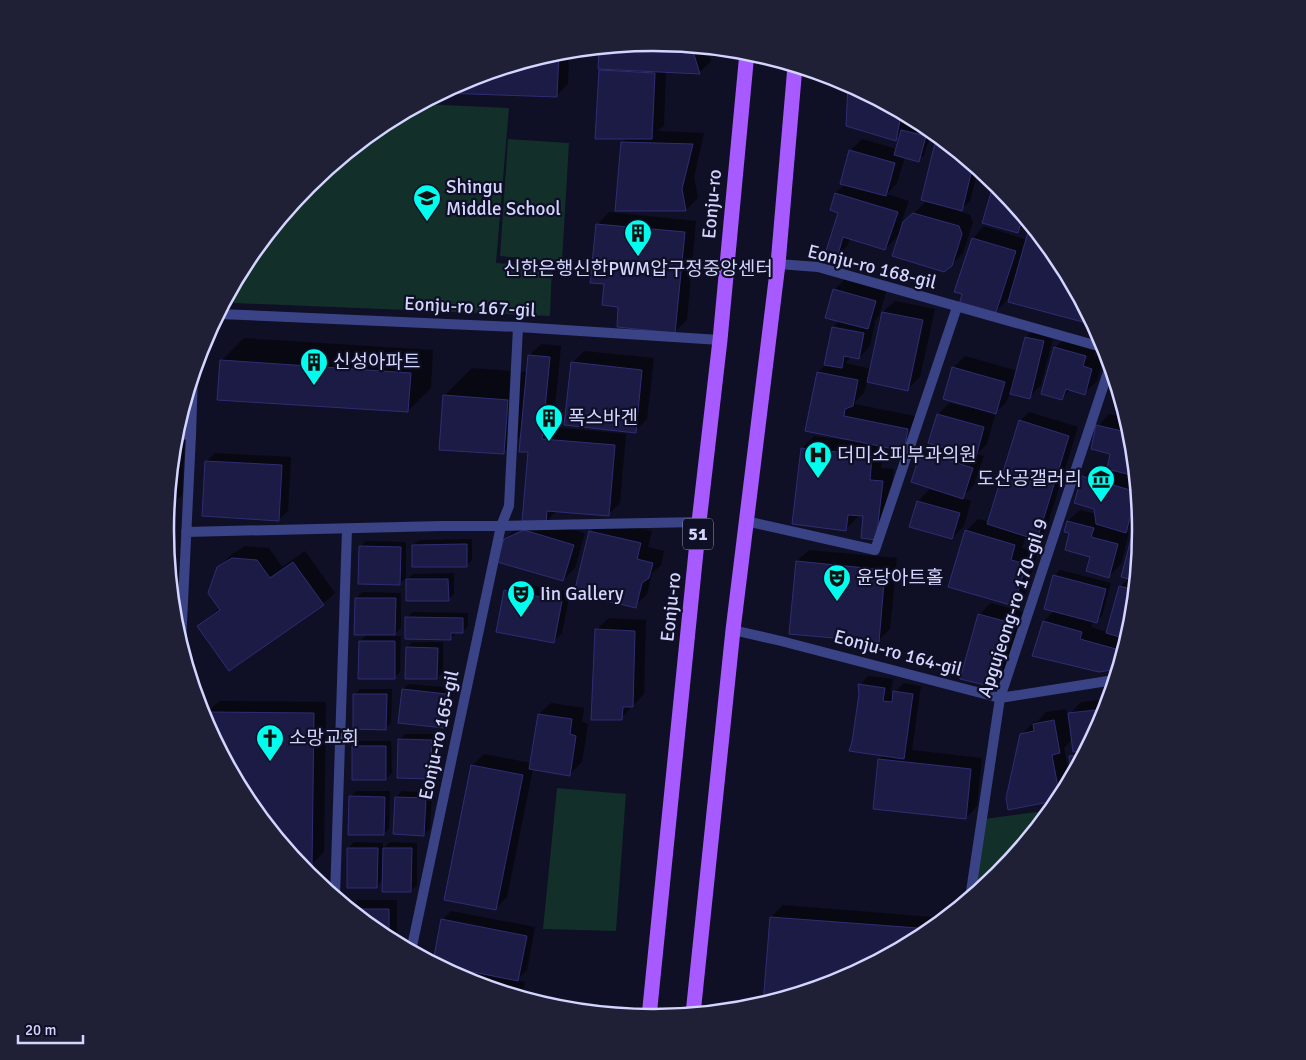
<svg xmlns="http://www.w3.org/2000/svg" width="1306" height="1060" viewBox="0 0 1306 1060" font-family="Signika,'Noto Sans KR',sans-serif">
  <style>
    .green { fill: #122f2a }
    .shadow { fill: #0007; fill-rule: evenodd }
    .building { fill: #1c1b46; stroke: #2f2d73 }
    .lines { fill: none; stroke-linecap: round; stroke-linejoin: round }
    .lane { stroke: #3a4385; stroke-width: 10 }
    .street { stroke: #3a4385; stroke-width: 10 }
    .primary { stroke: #a75aff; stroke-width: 15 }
    .labels { text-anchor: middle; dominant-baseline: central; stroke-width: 4.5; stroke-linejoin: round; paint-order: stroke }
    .shield { fill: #0f0f25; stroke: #989abe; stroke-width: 1 }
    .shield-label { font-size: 18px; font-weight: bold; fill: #d3d5ff }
    .poi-label { font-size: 19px; fill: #d3d5ff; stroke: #0f0f25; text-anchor: start }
    .street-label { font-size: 19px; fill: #d3d5ff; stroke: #0f0f25 }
    .rim { fill: none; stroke: #d3d5ff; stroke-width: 2.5 }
  </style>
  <rect width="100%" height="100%" fill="#0f0f25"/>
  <path class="green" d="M 422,104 L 509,108 L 496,263 L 552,267 L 550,316 L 234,303 L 235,283 L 248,259 L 308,185 L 382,125 Z
    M 508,139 L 569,143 L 562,262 L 500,256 Z
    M 557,788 L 626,794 L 616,931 L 543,929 Z
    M 1051,810 L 998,875 L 971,897 L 984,819 Z"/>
  <path class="shadow" d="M 653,43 L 707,48 L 711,61 L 699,73 L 666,71 L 664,126 L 658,131 L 704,133 L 694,177 L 698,198 L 686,210 L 616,209 L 622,142 L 627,138 L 596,138 L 601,68 L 599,68 L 600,48 Z
    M 569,51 L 568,84 L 556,96 L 444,91 L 467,80 L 558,52 Z
    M 849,85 L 916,120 L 915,121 L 909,120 L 908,125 L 931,131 L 929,136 L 905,130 L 903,132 L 929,139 L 924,155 L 918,160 L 905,157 L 897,183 L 887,194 L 909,201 L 900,226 L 927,201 L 938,136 L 978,169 L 970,201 L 959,211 L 970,215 L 973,222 L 963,253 L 951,265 L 900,234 L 885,249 L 850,238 L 848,245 L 836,257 L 840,212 L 831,209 L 836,193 L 845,184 L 850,151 L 862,139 L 897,149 L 901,134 L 896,139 Z
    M 988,178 L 998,185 L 1028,222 L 1018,232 L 993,189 Z
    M 609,212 L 696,221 L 687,320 L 675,331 L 620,306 L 606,283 L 598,224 Z
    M 984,226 L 1027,240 L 1031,226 L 1058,259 L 1093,324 L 1011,288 L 1008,299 L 996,311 L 973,238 Z
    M 846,278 L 887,289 L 879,316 L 874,322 L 875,322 L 870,346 L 859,358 L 852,356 L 845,363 L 871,369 L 883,312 L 895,301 L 935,309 L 920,377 L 908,389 L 867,381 L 864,393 L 855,402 L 855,404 L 919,417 L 903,450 L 884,446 L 881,468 L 894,469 L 887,526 L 875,538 L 865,515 L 858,515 L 858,517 L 846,529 L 802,448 L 814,436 L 851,441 L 851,439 L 818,372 L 827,364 L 833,328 L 840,320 L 834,290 Z
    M 1038,326 L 1055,330 L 1041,385 L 1029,397 L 1010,392 L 1007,401 L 993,415 L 995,415 L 987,444 L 977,454 L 984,456 L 974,485 L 961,498 L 971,501 L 964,526 L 952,538 L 911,526 L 918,501 L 930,489 L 939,492 L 940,490 L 919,461 L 932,448 L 940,445 L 938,414 L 950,403 L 967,407 L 967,405 L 953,368 L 965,356 L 1018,371 L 1026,337 Z
    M 1067,336 L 1097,344 L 1094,355 L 1104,357 L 1097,381 L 1085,393 L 1071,389 L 1062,398 L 1055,348 Z
    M 244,338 L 433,350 L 431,388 L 408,411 L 221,361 Z
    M 541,344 L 561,346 L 553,427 L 626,434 L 620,503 L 608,515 L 557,510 L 546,522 L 585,533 L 575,568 L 563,580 L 505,539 L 518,527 L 532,521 L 530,451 L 522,434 L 503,453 L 444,396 L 472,368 L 528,372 L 529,356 ZM 529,526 L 530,529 L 513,536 L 513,534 Z
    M 584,351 L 654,358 L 647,419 L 635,431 L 572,363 Z
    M 184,405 L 183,419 L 178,423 Z
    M 1029,412 L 1078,427 L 1046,530 L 1037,538 L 1026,535 L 1022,548 L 1038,552 L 1026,593 L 1014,605 L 966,531 L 978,519 L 989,522 L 1020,421 Z
    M 1109,414 L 1126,418 L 1131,435 L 1139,514 L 1137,520 L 1126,531 L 1129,532 L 1121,564 L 1109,576 L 1071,532 L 1068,521 L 1080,510 L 1096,514 L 1095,508 L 1083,477 L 1095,465 L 1108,469 L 1111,453 L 1098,426 Z
    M 175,439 L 185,439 L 182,495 L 173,504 L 168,503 Z
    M 215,453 L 291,457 L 288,511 L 279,519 L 206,462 Z
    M 602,520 L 652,531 L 648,547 L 664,551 L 661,565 L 652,573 L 647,594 L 635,606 L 590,532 Z
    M 1140,522 L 1140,530 L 1131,625 L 1118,668 L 1034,655 L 1044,621 L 1055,610 L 1054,576 L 1060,570 L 1111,583 L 1102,616 L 1096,621 L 1093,620 L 1091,627 L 1107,632 L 1120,587 L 1129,578 L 1136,525 Z
    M 472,539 L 472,560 L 467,565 L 413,545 L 419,540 Z
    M 366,541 L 406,542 L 406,578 L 400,583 L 360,547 Z
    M 245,546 L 269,548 L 282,567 L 305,551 L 335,593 L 323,604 L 199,626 L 211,615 L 220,608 L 218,568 L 231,555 Z
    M 809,550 L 897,558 L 890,629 L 878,641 L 797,561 Z
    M 454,573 L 454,594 L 448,599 L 407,579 L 413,574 Z
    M 514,582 L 570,592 L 562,633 L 553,642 L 505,591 Z
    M 362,592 L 401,593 L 401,628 L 392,636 L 401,636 L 400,672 L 394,678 L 360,642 L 368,633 L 356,598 Z
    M 991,603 L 1023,612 L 1009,667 L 996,679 L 979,615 Z
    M 413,612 L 468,613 L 468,626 L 462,632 L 456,632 L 456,633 L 450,639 L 407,618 Z
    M 609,618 L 646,620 L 644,694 L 621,718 L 597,629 Z
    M 413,642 L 443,642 L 443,672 L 437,678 L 407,647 Z
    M 868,676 L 893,679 L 891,692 L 894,693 L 904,683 L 921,686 L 912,750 L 982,758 L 977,806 L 966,818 L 879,760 L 884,755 L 860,694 L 860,685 Z
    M 409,684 L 453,688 L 449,720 L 443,726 L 403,689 Z
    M 360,689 L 392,689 L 391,723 L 386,728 L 354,695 Z
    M 1109,699 L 1103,717 L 1073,773 L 1072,773 L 1071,757 L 1077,750 L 1072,739 L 1064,748 L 1070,779 L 1059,799 L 1022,734 L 1034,722 L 1037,722 L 1046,712 L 1066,709 L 1069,725 L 1071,725 L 1070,714 L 1081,702 Z
    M 219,701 L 326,702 L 324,852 L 312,864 L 306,864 L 305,871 L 248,801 L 207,725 L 207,713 Z
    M 551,703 L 584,708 L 582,722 L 588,724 L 582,762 L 570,774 L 533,769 L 507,897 L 495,909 L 472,766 L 484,754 L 531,763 L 539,714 Z
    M 405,734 L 437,734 L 436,772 L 430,778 L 399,740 Z
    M 359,741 L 391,741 L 392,773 L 386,779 L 353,746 Z
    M 356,791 L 390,791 L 389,828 L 384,834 L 350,797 Z
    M 402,791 L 432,793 L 430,829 L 424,834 L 396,797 Z
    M 354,842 L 383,843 L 383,849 L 390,842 L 417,843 L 417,885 L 411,891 L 383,880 L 376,887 L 349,848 Z
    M 357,900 L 397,900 L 397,943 L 382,935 L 349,908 Z
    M 783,905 L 945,918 L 924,935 L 839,980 L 764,1003 L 771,917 Z
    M 451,911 L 535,927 L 527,970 L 517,980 L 525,982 L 522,997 L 466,980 L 434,963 L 442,920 Z"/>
  <path class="building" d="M 653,43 L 693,46 L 692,48 L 700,74 L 598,69 L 599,48 Z
    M 559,52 L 557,97 L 442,93 L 467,80 Z
    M 599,70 L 655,73 L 652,139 L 595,139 Z
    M 848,84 L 916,120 L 915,123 L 900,120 L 896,141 L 846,126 Z
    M 901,130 L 926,136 L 919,162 L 894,155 Z
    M 937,135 L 973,165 L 962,211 L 921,200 Z
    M 621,142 L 693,144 L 682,189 L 686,211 L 615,211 Z
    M 849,150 L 895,163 L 886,196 L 840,184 Z
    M 986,176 L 998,185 L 1023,216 L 1018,233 L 982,223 L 992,189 Z
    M 835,193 L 898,212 L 885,250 L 843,237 L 837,258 L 825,254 L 838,213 L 830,210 Z
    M 913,213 L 959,226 L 962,234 L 952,266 L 944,272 L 892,256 L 903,222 Z
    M 596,224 L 685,232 L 675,333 L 617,327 L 618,307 L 602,305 L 604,284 L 590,283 Z
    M 1030,225 L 1058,259 L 1094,325 L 1008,302 Z
    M 972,238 L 1016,251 L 996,312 L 989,315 L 959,305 L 962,294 L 954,292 Z
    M 833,289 L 876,301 L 868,329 L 825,318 Z
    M 882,312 L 923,320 L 908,391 L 867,382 Z
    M 832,327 L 864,333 L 859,359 L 844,356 L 842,368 L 824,365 Z
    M 1025,337 L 1044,341 L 1030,399 L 1010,394 Z
    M 1054,347 L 1086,356 L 1083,366 L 1092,369 L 1085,395 L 1066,389 L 1062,400 L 1041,394 Z
    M 528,355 L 550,357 L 542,439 L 615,445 L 609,516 L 547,511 L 546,524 L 522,521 L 528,452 L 519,452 Z
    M 220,360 L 411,373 L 408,412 L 217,400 Z
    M 571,362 L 642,370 L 636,433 L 564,425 Z
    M 952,367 L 1005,382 L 996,414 L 943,399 Z
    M 817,372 L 858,380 L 853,406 L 845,409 L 844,416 L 908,429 L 904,451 L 805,431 Z
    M 443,395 L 508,400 L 504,454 L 439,450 Z
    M 937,414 L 984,427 L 976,457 L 928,443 Z
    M 1019,420 L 1069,436 L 1037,540 L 987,524 Z
    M 1096,425 L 1131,433 L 1135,476 L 1107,469 L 1110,454 L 1091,449 Z
    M 174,448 L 177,448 L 174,505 L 168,505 Z
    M 801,448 L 872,456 L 870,480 L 883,481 L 876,540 L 861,538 L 863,516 L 848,515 L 846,531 L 792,524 Z
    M 932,455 L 973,468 L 963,499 L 911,482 L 918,460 Z
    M 205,461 L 282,465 L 279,521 L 202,516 Z
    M 1082,476 L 1137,492 L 1126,533 L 1096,524 L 1094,509 L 1074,503 Z
    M 917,501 L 960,513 L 952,539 L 909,527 Z
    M 1067,521 L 1094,528 L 1091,537 L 1118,544 L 1109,578 L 1086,571 L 1090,557 L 1065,550 L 1069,533 L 1064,532 Z
    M 1135,524 L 1140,526 L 1140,530 L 1136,581 L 1121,577 Z
    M 524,530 L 574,545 L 563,581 L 497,562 L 504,539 Z
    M 965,530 L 1015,545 L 1011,560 L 1026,564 L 1014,606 L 948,587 Z
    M 589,531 L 641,543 L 637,559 L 653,563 L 649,578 L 642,583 L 636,608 L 574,593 Z
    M 467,544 L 467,567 L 412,567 L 412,545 Z
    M 359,546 L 401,547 L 400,585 L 358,584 Z
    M 232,558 L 257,560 L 270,578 L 293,562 L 324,605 L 229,671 L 197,626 L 220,610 L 208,593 L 217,567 Z
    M 796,561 L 885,570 L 879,642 L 789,634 Z
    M 1053,575 L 1106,589 L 1097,623 L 1044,609 Z
    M 406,579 L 448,579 L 449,601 L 406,601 Z
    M 1119,586 L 1135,590 L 1131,625 L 1127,639 L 1106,633 Z
    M 504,590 L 562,601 L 554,643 L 496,632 Z
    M 355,598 L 396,598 L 395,635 L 354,635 Z
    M 978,614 L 1012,623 L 997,680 L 985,685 L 960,679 Z
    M 405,617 L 463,618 L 463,633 L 451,633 L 451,640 L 405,639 Z
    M 1043,621 L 1082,632 L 1080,639 L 1123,651 L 1118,669 L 1099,672 L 1032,656 Z
    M 595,629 L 635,631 L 633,707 L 623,707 L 622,720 L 591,720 Z
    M 359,641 L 395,641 L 395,679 L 358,679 Z
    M 406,647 L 438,648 L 437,679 L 405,679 Z
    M 858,684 L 885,688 L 883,701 L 892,702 L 893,691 L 913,694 L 904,759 L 849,751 L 852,742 L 859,694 Z
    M 402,689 L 447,694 L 444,728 L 398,723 Z
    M 353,694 L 387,694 L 386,730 L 353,729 Z
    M 1106,709 L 1103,717 L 1088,744 L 1084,739 L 1085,751 L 1073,752 L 1068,713 Z
    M 206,712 L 314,713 L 312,865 L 300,865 L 248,801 L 206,723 Z
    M 538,714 L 572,719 L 570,734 L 576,736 L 570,776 L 529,769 Z
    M 1054,720 L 1060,753 L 1052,755 L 1060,798 L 1059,800 L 1008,810 L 1006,798 L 1020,734 L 1034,731 L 1033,724 Z
    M 398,739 L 432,740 L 430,779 L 397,778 Z
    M 352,746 L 386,746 L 386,780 L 352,780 Z
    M 1083,755 L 1072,774 L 1071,775 L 1069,756 Z
    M 878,759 L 971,769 L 966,819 L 873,809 Z
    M 471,765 L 523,775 L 496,910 L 444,900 Z
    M 349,796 L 385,797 L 384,835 L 348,835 Z
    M 395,797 L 426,798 L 424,836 L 393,834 Z
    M 347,848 L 378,848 L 377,888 L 347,888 Z
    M 383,848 L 412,848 L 411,892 L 382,892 Z
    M 350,909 L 389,909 L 389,939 L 382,935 Z
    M 770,917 L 931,929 L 924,935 L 839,980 L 763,1004 Z
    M 441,919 L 527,936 L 518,981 L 438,965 L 433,962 Z
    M 473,982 L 517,991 L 516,995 Z"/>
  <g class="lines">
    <path class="lane" d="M 175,434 L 191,435
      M 746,521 L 875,550 L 957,307
      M 501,526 L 509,506 L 518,327
      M 335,896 L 347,529"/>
    <path class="street" d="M 778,264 L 818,267 L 1105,348
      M 219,314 L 518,327 L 720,340
      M 186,532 L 441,526 L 501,526 L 699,522
      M 733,630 L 781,641 L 1000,698 L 1114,680
      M 181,644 L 191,435 L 193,375
      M 970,898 L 1000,698 L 1110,366
      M 411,951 L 501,526"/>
    <path class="primary" d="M 693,1014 L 733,630 L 778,264 L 795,66
      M 649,1017 L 699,522 L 720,340 L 747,52"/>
  </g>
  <defs>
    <g id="school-pin" transform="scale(1.4375)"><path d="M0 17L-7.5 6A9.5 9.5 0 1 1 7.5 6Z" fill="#00feef" stroke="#0f0f25"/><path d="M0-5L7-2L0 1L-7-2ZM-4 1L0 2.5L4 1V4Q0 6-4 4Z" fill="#111"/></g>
    <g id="building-pin" transform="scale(1.4375)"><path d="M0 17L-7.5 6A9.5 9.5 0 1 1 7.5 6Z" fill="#00feef" stroke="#0f0f25"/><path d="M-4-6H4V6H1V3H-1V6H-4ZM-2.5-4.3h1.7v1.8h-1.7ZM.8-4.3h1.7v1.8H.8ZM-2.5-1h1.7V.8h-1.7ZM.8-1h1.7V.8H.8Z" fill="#111"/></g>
    <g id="hospital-pin" transform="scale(1.4375)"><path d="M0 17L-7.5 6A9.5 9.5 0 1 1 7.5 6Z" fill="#00feef" stroke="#0f0f25"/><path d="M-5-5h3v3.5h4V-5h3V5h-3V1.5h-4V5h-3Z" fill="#111"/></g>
    <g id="museum-pin" transform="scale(1.4375)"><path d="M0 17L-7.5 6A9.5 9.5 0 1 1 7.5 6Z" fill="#00feef" stroke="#0f0f25"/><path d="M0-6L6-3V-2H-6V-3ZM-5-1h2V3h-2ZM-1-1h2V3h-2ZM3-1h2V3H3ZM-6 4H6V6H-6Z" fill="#111"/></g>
    <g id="theatre-pin" transform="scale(1.4375)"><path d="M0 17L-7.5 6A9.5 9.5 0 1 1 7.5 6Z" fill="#00feef" stroke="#0f0f25"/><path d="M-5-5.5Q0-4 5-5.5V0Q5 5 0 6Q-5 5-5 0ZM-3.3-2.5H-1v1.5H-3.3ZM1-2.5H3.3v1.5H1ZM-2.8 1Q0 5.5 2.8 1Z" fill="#111"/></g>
    <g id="church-pin" transform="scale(1.4375)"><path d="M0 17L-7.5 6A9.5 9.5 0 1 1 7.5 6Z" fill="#00feef" stroke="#0f0f25"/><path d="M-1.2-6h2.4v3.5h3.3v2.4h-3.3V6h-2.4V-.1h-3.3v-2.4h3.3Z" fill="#111"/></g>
  </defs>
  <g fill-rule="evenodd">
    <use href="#school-pin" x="427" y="198"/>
    <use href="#building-pin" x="638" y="233"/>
    <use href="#building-pin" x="314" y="362"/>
    <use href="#building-pin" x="549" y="418"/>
    <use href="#hospital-pin" x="818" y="455"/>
    <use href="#museum-pin" x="1101" y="479"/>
    <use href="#theatre-pin" x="837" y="578"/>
    <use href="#theatre-pin" x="521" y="594"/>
    <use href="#church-pin" x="270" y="738"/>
  </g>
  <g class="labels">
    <rect class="shield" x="683" y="518.5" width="30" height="31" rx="4"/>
    <g class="shield-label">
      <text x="698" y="534">51</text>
    </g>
    <g class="poi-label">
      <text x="446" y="187">Shingu<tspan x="446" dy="22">Middle School</tspan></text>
      <text x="638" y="269" text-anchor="middle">신한은행신한PWM압구정중앙센터</text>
      <text x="333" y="362">신성아파트</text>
      <text x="568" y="418">폭스바겐</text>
      <text x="837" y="455">더미소피부과의원</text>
      <text x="1082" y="479" text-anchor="end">도산공갤러리</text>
      <text x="856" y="578">윤당아트홀</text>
      <text x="540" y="594">Iin Gallery</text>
      <text x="289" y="738">소망교회</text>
    </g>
    <g class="street-label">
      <text transform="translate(712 204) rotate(-85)">Eonju-ro</text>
      <text transform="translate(872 267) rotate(14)">Eonju-ro 168-gil</text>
      <text transform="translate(470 307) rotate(3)">Eonju-ro 167-gil</text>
      <text transform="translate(671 607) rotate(-84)">Eonju-ro</text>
      <text transform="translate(1013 608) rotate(-72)">Apgujeong-ro 170-gil 9</text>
      <text transform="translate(898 653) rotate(15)">Eonju-ro 164-gil</text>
      <text transform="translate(439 735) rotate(-78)">Eonju-ro 165-gil</text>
    </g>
  </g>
  <path d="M0 0H1306V1060H0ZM174 530a479 479 0 1 1 958 0a479 479 0 1 1-958 0Z" fill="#1f1f36" fill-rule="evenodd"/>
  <path class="rim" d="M174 530a479 479 0 1 1 958 0a479 479 0 1 1-958 0Z"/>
  <path d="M18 1035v8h65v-8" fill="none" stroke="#d3d5ff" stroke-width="2.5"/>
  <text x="25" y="1035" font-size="15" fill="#d3d5ff" stroke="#0f0f25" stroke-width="4" paint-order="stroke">20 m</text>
</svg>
